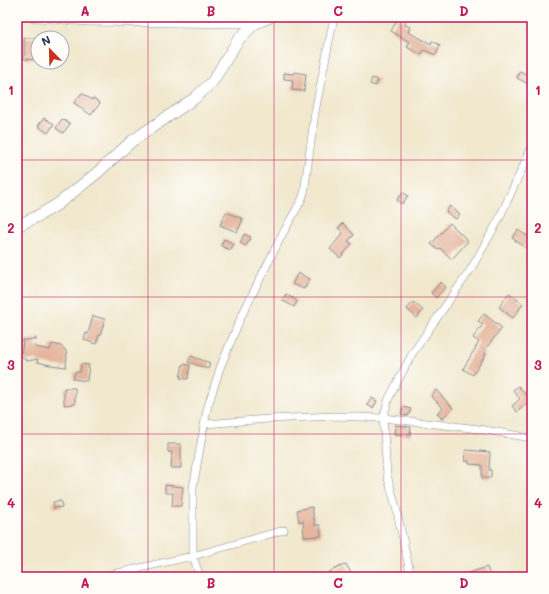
<svg xmlns="http://www.w3.org/2000/svg" width="549" height="594" viewBox="0 0 549 594" font-family="Mali,sans-serif">
  <style>
    .building { fill: #e5b59d }
    .lines { fill: none; stroke-linecap: round; stroke-linejoin: round }
    .minor-casing { stroke: #868c96; stroke-width: 8 }
    .trunk-casing { stroke: #868c96; stroke-width: 12 }
    .minor { stroke: #fff; stroke-width: 7 }
    .trunk { stroke: #fff; stroke-width: 11 }
    .grid { fill: none; stroke: #c2185b; stroke-width: 1; stroke-opacity: 0.55 }
    .neatline { fill: none; stroke: #c2185b; stroke-width: 1.5 }
    .grid-label { font-size: 13px; text-anchor: middle; font-weight: bold; fill: #c2185b }
  </style>
  <rect width="100%" height="100%" fill="#fdfcf7"/>
  <filter id="ink" filterUnits="userSpaceOnUse"><feTurbulence type="fractalNoise" baseFrequency=".025" numOctaves="2"/><feDisplacementMap in="SourceGraphic" scale="8" xChannelSelector="R" yChannelSelector="G"/><feConvolveMatrix kernelMatrix="1 2 1 2 8 2 1 2 1" color-interpolation-filters="sRGB"/></filter>
  <filter id="wash" filterUnits="userSpaceOnUse"><feTurbulence type="fractalNoise" baseFrequency=".012" numOctaves="4" result="noise"/><feDisplacementMap in="SourceGraphic" scale="16" xChannelSelector="R" yChannelSelector="G"/><feGaussianBlur stdDeviation="0.9" result="paint"/><feColorMatrix in="noise" values="0 0 0 0 0 0 0 0 0 0 0 0 0 0 0 0 0 1.4 0 .05"/><feComposite in="paint" operator="in"/></filter>
  <g filter="url(#wash)">
    <rect width="100%" height="100%" fill="#f1e8ce"/>
    <g id="blocks">
      <path class="building" d="M 398,18 L 406,22 L 405,25 L 410,27 L 408,32 L 431,44 L 432,41 L 440,45 L 436,55 L 424,50 L 421,55 L 407,47 L 410,42 L 391,31 Z
        M 24,38 L 38,38 L 38,60 L 24,59 Z
        M 520,71 L 532,77 L 532,86 L 517,78 Z
        M 294,72 L 306,74 L 304,91 L 292,90 L 293,80 L 284,79 L 284,73 L 294,74 Z
        M 372,78 L 378,80 L 376,86 L 370,84 Z
        M 82,93 L 92,100 L 93,98 L 100,103 L 91,115 L 74,103 Z
        M 44,118 L 54,124 L 48,133 L 38,126 Z
        M 62,119 L 70,124 L 63,133 L 56,128 Z
        M 403,192 L 408,196 L 402,204 L 397,200 Z
        M 450,206 L 460,214 L 456,219 L 446,212 Z
        M 226,212 L 243,219 L 237,232 L 220,225 Z
        M 343,223 L 354,235 L 348,241 L 352,244 L 340,258 L 330,249 L 343,233 L 338,228 Z
        M 450,223 L 468,241 L 452,259 L 440,248 L 438,250 L 431,244 Z
        M 518,230 L 532,239 L 532,246 L 529,250 L 512,238 Z
        M 244,234 L 251,237 L 246,246 L 240,243 Z
        M 224,239 L 234,244 L 230,250 L 221,246 Z
        M 298,273 L 310,279 L 304,289 L 292,284 Z
        M 441,282 L 446,287 L 436,298 L 431,293 Z
        M 509,293 L 523,304 L 513,318 L 499,307 Z
        M 286,294 L 297,301 L 294,307 L 282,300 Z
        M 413,302 L 423,310 L 417,318 L 407,309 Z
        M 484,314 L 502,328 L 483,352 L 486,354 L 473,375 L 463,369 L 479,342 L 473,338 L 483,324 L 478,321 Z
        M 93,316 L 105,319 L 100,336 L 99,335 L 96,344 L 84,340 L 86,333 L 88,334 Z
        M 36,338 L 35,347 L 50,350 L 52,344 L 61,346 L 67,352 L 66,367 L 50,365 L 37,362 L 38,359 L 27,361 L 21,356 L 23,340 L 28,340 Z
        M 191,356 L 210,363 L 208,369 L 188,362 Z
        M 81,364 L 89,365 L 87,381 L 73,379 L 75,372 L 80,372 Z
        M 183,364 L 190,365 L 188,379 L 180,378 Z
        M 518,386 L 531,400 L 517,412 L 512,406 L 520,399 L 513,390 Z
        M 64,388 L 75,388 L 75,404 L 64,405 Z
        M 436,390 L 453,408 L 442,419 L 437,413 L 443,408 L 431,396 Z
        M 371,398 L 377,401 L 373,408 L 367,405 Z
        M 403,407 L 411,409 L 408,416 L 401,414 Z
        M 395,425 L 411,427 L 410,436 L 394,434 Z
        M 168,444 L 181,444 L 181,468 L 171,468 L 172,452 L 168,452 Z
        M 466,450 L 490,452 L 489,470 L 491,470 L 491,478 L 482,478 L 482,465 L 469,464 L 469,461 L 465,461 Z
        M 165,485 L 183,487 L 181,506 L 172,506 L 173,493 L 165,493 Z
        M 61,501 L 62,507 L 54,508 L 53,502 Z
        M 312,507 L 315,525 L 320,525 L 321,536 L 304,537 L 303,521 L 299,522 L 297,510 Z
        M 346,564 L 353,577 L 331,577 L 329,572 Z
        M 487,567 L 490,577 L 459,577 L 459,576 Z"/>
    </g>
  </g>
  <g filter="url(#ink)">
    <use href="#blocks" fill-opacity="0" stroke="#868c96" stroke-width="1"/>
    <g class="lines">
      <g class="minor-casing">
        <path id="minor" d="M 27,17 L 88,22 L 254,24
          M 205,424 L 268,419 L 335,416 L 383,418 L 479,429 L 532,438
          M 109,577 L 113,574 L 193,556 L 284,530
          M 200,577 L 193,556 L 193,488 L 207,409 L 220,368 L 241,317 L 282,235 L 302,199 L 304,193 L 315,112 L 334,17
          M 411,577 L 396,507 L 387,475 L 383,418 L 389,398 L 412,354 L 471,269 L 498,221 L 532,147"/>
      </g>
      <g class="trunk-casing">
        <path id="trunk" d="M 17,226 L 36,217 L 58,204 L 97,173 L 132,141 L 195,98 L 213,81 L 238,40 L 254,24 L 270,17"/>
      </g>
      <use href="#minor" class="minor"/>
      <use href="#trunk" class="trunk"/>
    </g>
  </g>
  <path class="grid" d="M 148,17 L 148,577M 274,17 L 274,577M 401,17 L 401,577M 17,160 L 532,160M 17,297 L 532,297M 17,434 L 532,434"/>
  <rect width="549" height="594" fill="none" stroke="#fdfcf7" stroke-width="44"/>
  <g transform="translate(50 50) rotate(337)"><circle r="19" fill="#fdfcf7" stroke="#a3aaba"/>
  <path d="M0-3L7 15L0 10L-7 15Z" fill="#c8321e"/>
  <text y="-6" font-size="11" font-weight="bold" text-anchor="middle" fill="#1b2f5e">N</text>
  </g>
  <rect x="22" y="22" width="505" height="550" class="neatline"/>
  <g class="grid-label">
    <text x="85" y="16">A</text>
    <text x="211" y="16">B</text>
    <text x="338" y="16">C</text>
    <text x="464" y="16">D</text>
    <text x="11" y="95">1</text>
    <text x="538" y="95">1</text>
    <text x="11" y="233">2</text>
    <text x="538" y="233">2</text>
    <text x="11" y="370">3</text>
    <text x="538" y="370">3</text>
    <text x="11" y="508">4</text>
    <text x="538" y="508">4</text>
    <text x="85" y="588">A</text>
    <text x="211" y="588">B</text>
    <text x="338" y="588">C</text>
    <text x="464" y="588">D</text>
  </g>
</svg>
